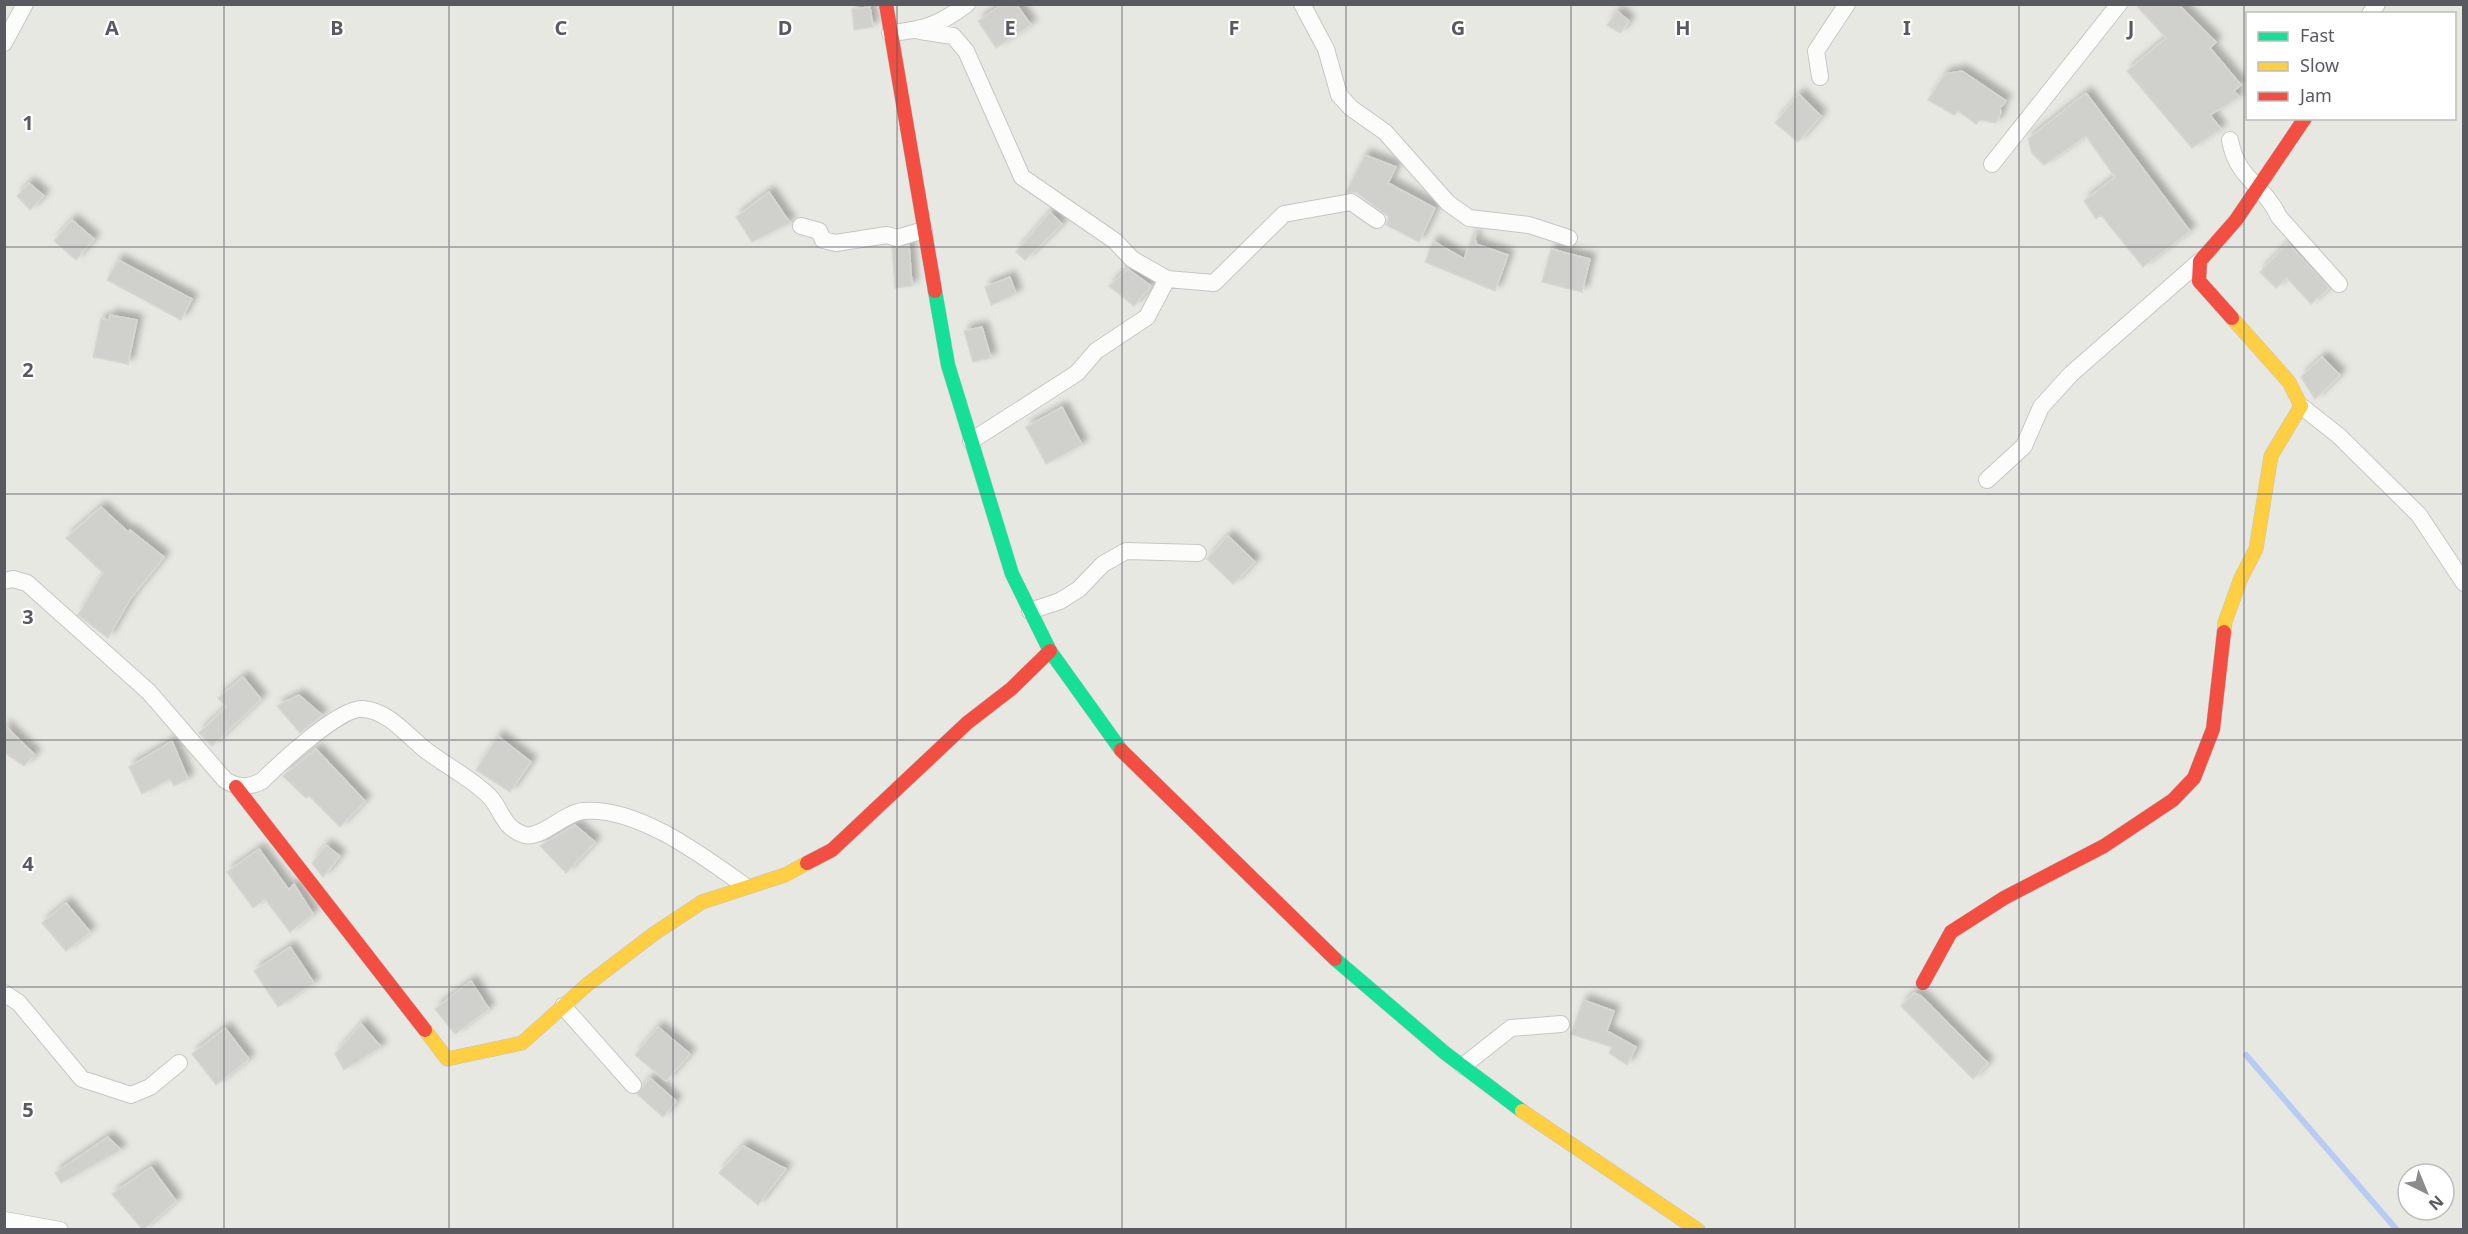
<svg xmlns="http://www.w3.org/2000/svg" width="2468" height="1234" viewBox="0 0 2468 1234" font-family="'Noto Sans',sans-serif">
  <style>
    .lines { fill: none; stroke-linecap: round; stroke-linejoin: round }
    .stream { stroke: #b8cbf2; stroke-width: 6 }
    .building { fill: #d0d0cc; stroke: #d8d7d2; stroke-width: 1.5; filter: url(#shadow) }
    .street-casing { stroke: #c6c6c5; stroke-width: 18 }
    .fast-casing { stroke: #c4c4c4; stroke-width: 15 }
    .slow-casing { stroke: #c4c4c4; stroke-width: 15 }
    .jam-casing { stroke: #c4c4c4; stroke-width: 15 }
    .street { stroke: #fcfcfb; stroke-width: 16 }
    .fast { stroke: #16e098; stroke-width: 14 }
    .slow { stroke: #ffcf43; stroke-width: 14 }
    .jam { stroke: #f24e42; stroke-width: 14 }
    .grid { fill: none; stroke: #595a60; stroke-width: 1.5; stroke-opacity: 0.55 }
    .grid-label { font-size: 20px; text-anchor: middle; font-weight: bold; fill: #595a60; stroke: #fff; stroke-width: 4.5; stroke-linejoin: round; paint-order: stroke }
  </style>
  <defs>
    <filter id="shadow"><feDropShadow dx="5.5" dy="-5.5" stdDeviation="3" flood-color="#0004"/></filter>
  </defs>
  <rect width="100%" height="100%" fill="#e8e8e3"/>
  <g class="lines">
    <path class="stream" d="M 2246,1055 L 2397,1230"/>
  </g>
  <path class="building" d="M 1003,4 L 1016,4 L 1031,25 L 996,48 L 978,21 Z
    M 2135,4 L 2178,4 L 2216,42 L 2210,48 L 2241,85 L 2234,91 L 2239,97 L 2210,115 L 2221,129 L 2192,148 L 2127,71 L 2166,38 Z
    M 870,7 L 873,27 L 854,30 L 852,9 Z
    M 1617,11 L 1629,21 L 1620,33 L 1607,25 Z
    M 1962,71 L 2006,101 L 2000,108 L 2001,112 L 1996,123 L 1980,120 L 1976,124 L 1958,111 L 1954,115 L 1928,100 L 1945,74 Z
    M 2086,93 L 2190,231 L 2143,267 L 2101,215 L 2096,219 L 2084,201 L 2115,177 L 2086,136 L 2044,165 L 2032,153 L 2028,139 Z
    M 1799,94 L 1821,116 L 1798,142 L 1775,123 Z
    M 1365,155 L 1396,167 L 1388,183 L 1435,208 L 1419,242 L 1386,225 L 1389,217 L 1357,193 L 1346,192 Z
    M 29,183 L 44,196 L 30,210 L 17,196 Z
    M 769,192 L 790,223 L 752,242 L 736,217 Z
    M 1050,212 L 1062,224 L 1025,260 L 1016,252 Z
    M 72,220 L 94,239 L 76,260 L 54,241 Z
    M 1474,233 L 1476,244 L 1508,255 L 1495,291 L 1425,262 L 1433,241 L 1464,259 Z
    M 2288,243 L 2329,288 L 2311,304 L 2287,278 L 2276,288 L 2260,272 Z
    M 909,245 L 912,286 L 895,288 L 892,247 Z
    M 1551,249 L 1590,259 L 1582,292 L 1542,282 Z
    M 118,260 L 192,299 L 181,320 L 107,280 Z
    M 1128,269 L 1151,286 L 1134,306 L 1109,286 Z
    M 1010,277 L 1016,294 L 991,305 L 985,287 Z
    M 110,315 L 137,320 L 128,364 L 93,357 L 101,319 L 109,320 Z
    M 982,327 L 991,358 L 973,362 L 964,331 Z
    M 2322,357 L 2340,375 L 2315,399 L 2301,377 Z
    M 1062,407 L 1082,445 L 1046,464 L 1026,427 Z
    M 101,507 L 128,532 L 130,530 L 164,557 L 131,598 L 108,638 L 78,615 L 103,573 L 66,538 Z
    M 1228,536 L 1255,562 L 1233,584 L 1207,559 Z
    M 243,677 L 261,699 L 212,746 L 199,733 L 226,707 L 218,698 Z
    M 299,695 L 322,715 L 300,733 L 277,706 Z
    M 4,725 L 35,755 L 24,766 L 4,752 Z
    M 498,736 L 531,762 L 510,792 L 476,770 Z
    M 172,741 L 188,779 L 174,786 L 170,779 L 142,794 L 129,767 Z
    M 316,749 L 365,801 L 340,827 L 309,796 L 306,798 L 283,776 Z
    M 575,825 L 595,842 L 566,873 L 540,846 Z
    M 326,845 L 340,856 L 323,877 L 312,863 Z
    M 259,849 L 289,890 L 294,884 L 313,914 L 290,932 L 265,899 L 253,908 L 227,872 Z
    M 66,903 L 90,932 L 66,951 L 42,923 Z
    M 290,947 L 314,983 L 278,1007 L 254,971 Z
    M 471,981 L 489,1009 L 455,1034 L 435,1009 Z
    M 1914,993 L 1921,996 L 1988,1063 L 1973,1079 L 1901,1006 Z
    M 1583,1000 L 1614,1011 L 1607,1031 L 1636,1047 L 1627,1065 L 1609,1053 L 1612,1047 L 1571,1034 Z
    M 361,1024 L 381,1047 L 344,1070 L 335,1054 Z
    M 658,1027 L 690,1054 L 666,1081 L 635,1055 Z
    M 225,1028 L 249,1059 L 216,1085 L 192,1054 Z
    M 650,1078 L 676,1101 L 663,1117 L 637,1094 Z
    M 108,1137 L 121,1150 L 61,1183 L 55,1173 Z
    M 743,1146 L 786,1169 L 758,1205 L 719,1173 Z
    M 151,1167 L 176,1201 L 143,1230 L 112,1194 Z"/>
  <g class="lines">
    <g class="street-casing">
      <path id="street" d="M 1302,4 L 1326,49 L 1339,95 L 1351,108 L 1385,132 L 1448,203 L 1469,218 L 1529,225 L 1569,238
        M 2370,14 L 2377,4
        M 920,31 L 953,36 L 966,51 L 1022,177 L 1115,241 L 1132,259 L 1167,279
        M 890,33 C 924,30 939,25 967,4
        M 4,43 L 25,4
        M 1820,77 L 1816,51 L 1847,4
        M 2230,140 C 2237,180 2265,185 2279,217 L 2339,284
        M 1992,164 L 2119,4
        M 801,226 L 819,231 L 823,240 L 836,243 L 887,235 L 897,238 L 924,230
        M 2301,406 L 2339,436 L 2419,515 L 2464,583
        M 971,441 L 1077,373 L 1096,351 L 1147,317 L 1167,279 L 1214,283 L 1284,214 L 1351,202 L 1377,220
        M 1987,480 L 2024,446 L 2041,407 L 2071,374 L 2200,261
        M 4,581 L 13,579 L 27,583 L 149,692 L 225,780 C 238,788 248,788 262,781 C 279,764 341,706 363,709 C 388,711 405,733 423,748 C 444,765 470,777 489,796 C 502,809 502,828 525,835 C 541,839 564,813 583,811 C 637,806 703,856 745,886
        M 1030,611 L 1060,601 L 1079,589 L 1103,564 L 1126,551 L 1198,553
        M 4,993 L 19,1003 L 82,1079 L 131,1095 L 150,1087 L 179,1063
        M 563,1006 L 633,1085
        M 1463,1066 L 1511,1028 L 1561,1024
        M 4,1220 L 60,1230"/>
    </g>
    <g class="fast-casing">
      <path id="fast" d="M 935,291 L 948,365 L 1012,574 L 1050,651 L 1121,750
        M 1335,959 L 1445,1053 L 1522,1111"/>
    </g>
    <g class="slow-casing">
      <path id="slow" d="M 2224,632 L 2225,622 L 2241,578 L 2256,549 L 2271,456 L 2301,406 L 2289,382 L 2232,318
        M 425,1030 L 447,1059 L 522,1043 L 588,984 L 655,933 L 702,902 L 785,875 L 807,863
        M 1522,1111 L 1698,1230"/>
    </g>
    <g class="jam-casing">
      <path id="jam" d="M 886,4 L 935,291
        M 2232,318 L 2199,281 L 2200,261 L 2236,220 L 2305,118
        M 1121,750 L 1335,959
        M 236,787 L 425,1030
        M 807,863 L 832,850 L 967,723 L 1011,689 L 1050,651
        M 1923,983 L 1951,932 L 2004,898 L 2104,846 L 2173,800 L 2194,778 L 2213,729 L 2224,632"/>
    </g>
    <use href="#street" class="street"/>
    <use href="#fast" class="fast"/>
    <use href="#slow" class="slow"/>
    <use href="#jam" class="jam"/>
  </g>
  <path class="grid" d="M 224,4 L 224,1230M 449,4 L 449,1230M 673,4 L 673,1230M 897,4 L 897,1230M 1122,4 L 1122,1230M 1346,4 L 1346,1230M 1571,4 L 1571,1230M 1795,4 L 1795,1230M 2019,4 L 2019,1230M 2244,4 L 2244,1230M 4,247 L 2464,247M 4,494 L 2464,494M 4,740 L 2464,740M 4,987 L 2464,987"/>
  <g class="grid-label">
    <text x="112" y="35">A</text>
    <text x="337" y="35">B</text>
    <text x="561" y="35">C</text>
    <text x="785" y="35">D</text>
    <text x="1010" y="35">E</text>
    <text x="1234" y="35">F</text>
    <text x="1458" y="35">G</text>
    <text x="1683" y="35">H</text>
    <text x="1907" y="35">I</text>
    <text x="2131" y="35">J</text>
    <text x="28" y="130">1</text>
    <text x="28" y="377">2</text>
    <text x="28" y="624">3</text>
    <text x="28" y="871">4</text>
    <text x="28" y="1117">5</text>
  </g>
  <rect width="2468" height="1234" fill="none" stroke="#595a60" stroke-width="12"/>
  <rect x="2246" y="12" width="210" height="108" fill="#ffffff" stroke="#bdbdbf" stroke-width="1.5"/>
  <rect x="2258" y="32" width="30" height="9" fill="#16e098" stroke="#bdbdbf" stroke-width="1.5"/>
  <text x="2300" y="42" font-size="18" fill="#595a60">Fast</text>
  <rect x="2258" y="62" width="30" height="9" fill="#ffcf43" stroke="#bdbdbf" stroke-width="1.5"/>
  <text x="2300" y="72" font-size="18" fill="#595a60">Slow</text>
  <rect x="2258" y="92" width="30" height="9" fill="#f24e42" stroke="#bdbdbf" stroke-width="1.5"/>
  <text x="2300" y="102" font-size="18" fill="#595a60">Jam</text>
  <g transform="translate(2426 1192) rotate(137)"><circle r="28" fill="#ffffff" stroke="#bdbdbf" stroke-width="1.5"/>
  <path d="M0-4.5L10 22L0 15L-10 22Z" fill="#8b8c8e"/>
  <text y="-9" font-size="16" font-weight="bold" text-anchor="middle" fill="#595a60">N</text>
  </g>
</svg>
